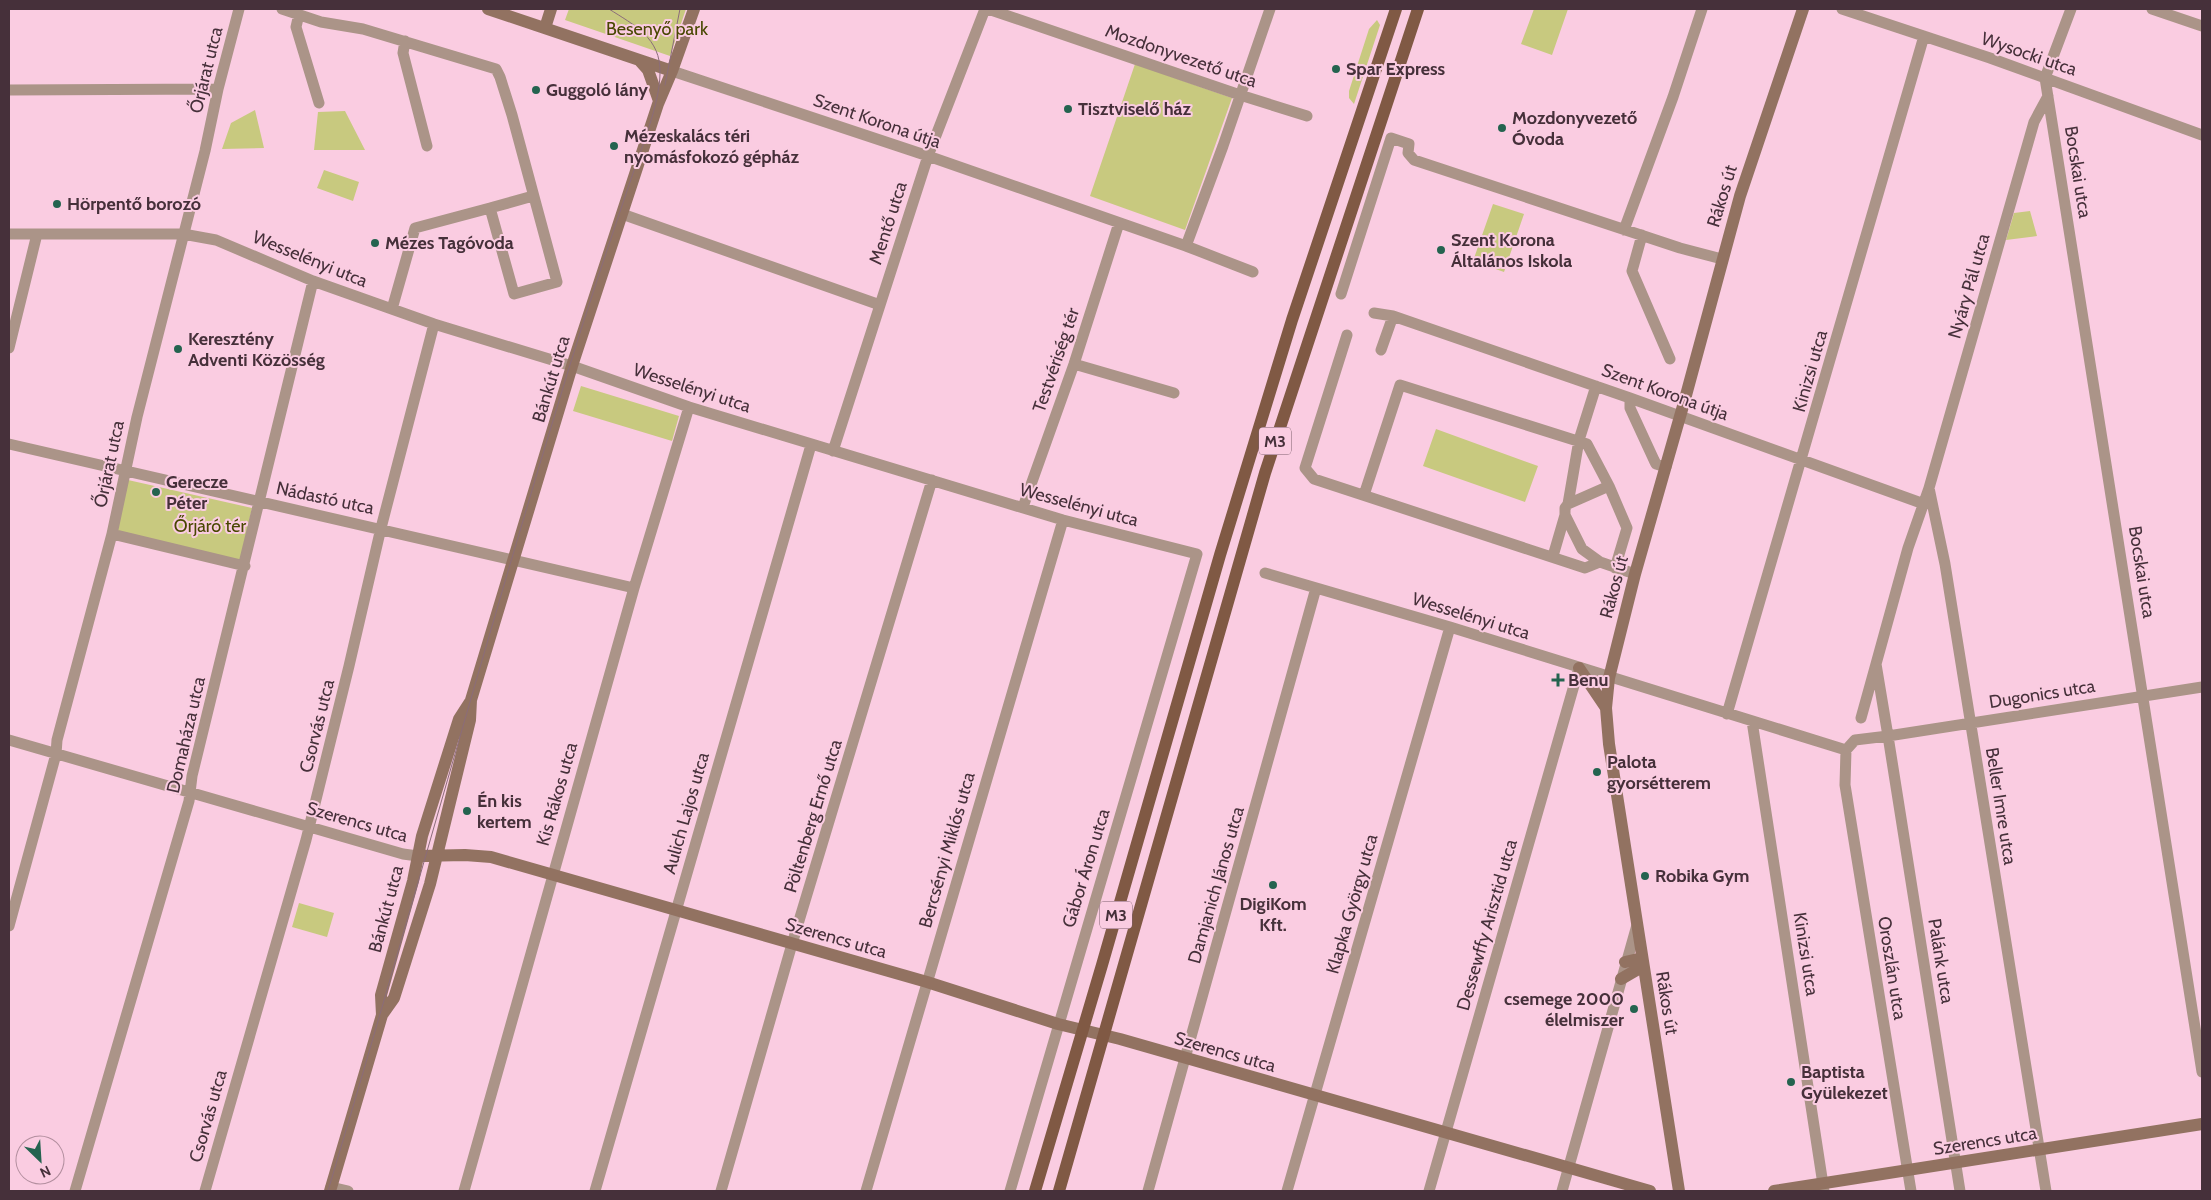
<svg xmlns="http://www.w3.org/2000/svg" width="2211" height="1200" viewBox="0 0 2211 1200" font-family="Cabin,sans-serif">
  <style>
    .green { fill: #c8c97f }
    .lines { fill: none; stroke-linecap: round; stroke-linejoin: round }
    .street { stroke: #ab9488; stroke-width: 11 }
    .secondary { stroke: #927261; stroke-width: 12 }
    .primary { stroke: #805944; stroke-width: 12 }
    .tram { stroke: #8b6c7a; stroke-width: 1 }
    .poi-dot { fill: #24634f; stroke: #facce1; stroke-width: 2 }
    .labels { text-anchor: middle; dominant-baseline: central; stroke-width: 4; stroke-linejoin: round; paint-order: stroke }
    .shield { fill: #facce1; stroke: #7c5f6c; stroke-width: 1 }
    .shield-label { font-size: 16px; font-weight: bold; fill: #46303a }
    .park-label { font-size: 18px; fill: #484701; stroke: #facce1 }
    .street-label { font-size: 18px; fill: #46303a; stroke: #facce1 }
    .poi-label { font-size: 18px; font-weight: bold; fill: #46303a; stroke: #facce1; text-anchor: start }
  </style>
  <rect width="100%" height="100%" fill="#facce1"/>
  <path class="green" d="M 569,9 L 686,9 L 670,56 L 565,20 Z
    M 1534,9 L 1568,9 L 1552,55 L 1521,44 Z
    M 1377,20 L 1380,25 L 1354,104 L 1349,98 L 1349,91 L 1369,29 Z
    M 1135,64 L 1232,98 L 1185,230 L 1090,196 Z
    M 255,110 L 264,148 L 222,149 L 231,123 Z
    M 345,111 L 365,150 L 314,150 L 318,112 Z
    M 324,170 L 359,182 L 353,201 L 317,188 Z
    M 1493,204 L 1524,214 L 1504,272 L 1473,261 Z
    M 2030,211 L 2037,236 L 2006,240 L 2014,213 Z
    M 581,386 L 679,416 L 672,441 L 573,411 Z
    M 1436,429 L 1538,466 L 1525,502 L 1423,466 Z
    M 128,480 L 252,508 L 240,561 L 116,532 Z
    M 299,903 L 334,913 L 327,937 L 292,927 Z"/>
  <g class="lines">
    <path class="street" d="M 282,9 L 321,22 L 363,29 L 496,69 L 500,77 L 512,115 L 557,282 L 514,294 L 490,208 L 533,196
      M 988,9 L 1240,95 L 1307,116
      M 1842,9 L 1990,58 L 2202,135
      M 2071,9 L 2045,78 L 2202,1072
      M 2152,9 L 2202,26
      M 299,14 L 296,27 L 319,103
      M 405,41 L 403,53 L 427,146
      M 672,71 L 928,156 L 1186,246 L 1253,272
      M 9,90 L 218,89
      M 622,214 L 880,305
      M 1624,230 L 1673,97 L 1702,9
      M 9,234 L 183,234 L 216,240 L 313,281 L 434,324 L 572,366 L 689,407 L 1063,520 L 1197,554 L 1010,1191
      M 1642,235 L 1632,271 L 1670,359
      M 1186,246 L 1223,146 L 1270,9
      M 1341,294 L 1391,138 L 1409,144 L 1408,153 L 1414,160 L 1680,248 L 1722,259
      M 392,309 L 415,228 L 490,208
      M 1374,313 L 1393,316 L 1630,398 L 1924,504
      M 1347,335 L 1305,468 L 1314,479 L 1585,568 L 1600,562 L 1635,574
      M 9,348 L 37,234
      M 1381,350 L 1393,316
      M 1074,364 L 1174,393
      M 1630,398 L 1630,408 L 1654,460 L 1656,464 L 1666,467
      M 9,444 L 634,588
      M 833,451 L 928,156 L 985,9
      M 1929,488 L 2034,122 L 2048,96
      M 1364,495 L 1400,385 L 1587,444 L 1609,486 L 1627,528 L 1615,568
      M 1568,504 L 1609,486
      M 1023,507 L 1074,364 L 1119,223
      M 1565,515 L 1582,549 L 1600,562
      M 112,534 L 245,566
      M 1553,556 L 1565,515 L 1565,508 L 1568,504 L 1579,440 L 1596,386
      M 1265,573 L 1450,627 L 1846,750
      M 1876,664 L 1908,548 L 1929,488 L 1945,564 L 2046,1191
      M 1727,714 L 1924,36
      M 1752,721 L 1824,1191
      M 9,740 L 403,854 L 418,856
      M 1846,750 L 1845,785 L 1911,1191
      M 1846,750 L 1855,740 L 1888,736 L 1876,664 L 1861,718
      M 9,926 L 56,754 L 57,740 L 112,534 L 137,417 L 205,151 L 218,89 L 239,9
      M 331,1187 L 348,1191
      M 75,1191 L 189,801 L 192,776 L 313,281
      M 205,1191 L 306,840 L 349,666 L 381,528 L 434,324
      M 464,1191 L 634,588 L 689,407
      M 595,1191 L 811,445
      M 721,1191 L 792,944 L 932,480
      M 866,1191 L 1063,520
      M 1148,1191 L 1316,588
      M 1287,1191 L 1450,627
      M 1429,1191 L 1579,668
      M 1562,1191 L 1637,925
      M 1960,1191 L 1888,736 L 2202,687"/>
    <path class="secondary" d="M 488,9 L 672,71
      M 545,28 L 551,9
      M 640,61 L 648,70 L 659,101
      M 1579,668 L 1606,708
      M 418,856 L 465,855 L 491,857 L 927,982 L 1058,1024 L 1120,1039 L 1650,1191
      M 1625,962 L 1638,959 L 1643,963
      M 1621,979 L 1640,968 L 1643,963
      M 382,1015 L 381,995 L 413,881 L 422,836 L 459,719 L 470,702
      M 330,1191 L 382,1015 L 394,998 L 430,884 L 470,720 L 471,700 L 572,366 L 658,104 L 672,71 L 694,9
      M 1679,1191 L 1609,744 L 1606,708 L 1609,678 L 1635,574 L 1685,399 L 1740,196 L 1803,9
      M 1774,1191 L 2202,1124"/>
    <path class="primary" d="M 1035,1191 L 1102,965 L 1220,555 L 1292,320 L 1396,9
      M 1059,1191 L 1265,473 L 1418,9"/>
    <path class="tram" d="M 665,85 L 680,9
      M 328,1191 C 410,917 485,641 569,368 C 588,306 609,244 630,182 C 640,152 660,104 660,73 C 661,38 634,25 609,9"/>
  </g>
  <g class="poi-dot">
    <circle cx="1336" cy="69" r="5"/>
    <circle cx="536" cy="90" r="5"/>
    <circle cx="1068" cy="109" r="5"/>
    <circle cx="1502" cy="128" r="5"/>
    <circle cx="614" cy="146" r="5"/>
    <circle cx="57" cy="204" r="5"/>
    <circle cx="375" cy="243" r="5"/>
    <circle cx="1441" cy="250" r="5"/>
    <circle cx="178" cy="349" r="5"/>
    <circle cx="156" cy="492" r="5"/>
    <path d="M1555.5 672.5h5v5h5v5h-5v5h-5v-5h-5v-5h5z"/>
    <circle cx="1597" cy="772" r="5"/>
    <circle cx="467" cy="811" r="5"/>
    <circle cx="1645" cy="876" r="5"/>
    <circle cx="1273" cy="885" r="5"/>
    <circle cx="1634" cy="1009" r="5"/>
    <circle cx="1791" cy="1082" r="5"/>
  </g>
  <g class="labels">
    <g class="shield">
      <rect x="1259" y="427.5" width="32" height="27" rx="4"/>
      <rect x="1100" y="901.5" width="32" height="27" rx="4"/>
    </g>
    <g class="shield-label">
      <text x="1275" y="441">M3</text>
      <text x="1116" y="915">M3</text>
    </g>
    <g class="park-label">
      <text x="657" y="29">Besenyő park</text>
      <text x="210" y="526">Őrjáró tér</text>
    </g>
    <g class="street-label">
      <text transform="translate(2029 54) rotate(19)">Wysocki utca</text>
      <text transform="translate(1181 56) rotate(19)">Mozdonyvezető utca</text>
      <text transform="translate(206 70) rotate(-76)">Őrjárat utca</text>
      <text transform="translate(877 121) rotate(19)">Szent Korona útja</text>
      <text transform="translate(2078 172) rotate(81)">Bocskai utca</text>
      <text transform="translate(1722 196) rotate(-73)">Rákos út</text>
      <text transform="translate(888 223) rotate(-72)">Mentő utca</text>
      <text transform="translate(310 259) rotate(22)">Wesselényi utca</text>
      <text transform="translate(1969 286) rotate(-74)">Nyáry Pál utca</text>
      <text transform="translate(1056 360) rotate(-71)">Testvériség tér</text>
      <text transform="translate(1810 371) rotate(-74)">Kinizsi utca</text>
      <text transform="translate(551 379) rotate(-73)">Bánkút utca</text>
      <text transform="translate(692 388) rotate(18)">Wesselényi utca</text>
      <text transform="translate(1665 392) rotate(20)">Szent Korona útja</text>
      <text transform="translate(109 464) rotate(-78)">Őrjárat utca</text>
      <text transform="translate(325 498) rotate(12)">Nádastó utca</text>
      <text transform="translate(1079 505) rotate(15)">Wesselényi utca</text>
      <text transform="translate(2142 572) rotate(81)">Bocskai utca</text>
      <text transform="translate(1614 587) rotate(-75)">Rákos út</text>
      <text transform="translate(1471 616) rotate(17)">Wesselényi utca</text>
      <text transform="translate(2042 694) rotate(-9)">Dugonics utca</text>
      <text transform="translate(317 726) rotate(-76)">Csorvás utca</text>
      <text transform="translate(186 735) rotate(-77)">Domaháza utca</text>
      <text transform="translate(557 794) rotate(-74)">Kis Rákos utca</text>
      <text transform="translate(2001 806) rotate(81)">Beller Imre utca</text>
      <text transform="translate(686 813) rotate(-74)">Aulich Lajos utca</text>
      <text transform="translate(813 816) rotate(-73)">Pöltenberg Ernő utca</text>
      <text transform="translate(357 822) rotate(16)">Szerencs utca</text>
      <text transform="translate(947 850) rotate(-74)">Bercsényi Miklós utca</text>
      <text transform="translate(1086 868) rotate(-73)">Gábor Áron utca</text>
      <text transform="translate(1216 885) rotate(-74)">Damjanich János utca</text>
      <text transform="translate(1352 904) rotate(-74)">Klapka György utca</text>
      <text transform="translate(386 909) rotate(-75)">Bánkút utca</text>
      <text transform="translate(1487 925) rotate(-74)">Dessewffy Arisztid utca</text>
      <text transform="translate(836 938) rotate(16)">Szerencs utca</text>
      <text transform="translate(1806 954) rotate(81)">Kinizsi utca</text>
      <text transform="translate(1941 961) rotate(81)">Palánk utca</text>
      <text transform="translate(1892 968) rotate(81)">Oroszlán utca</text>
      <text transform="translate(1667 1003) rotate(81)">Rákos út</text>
      <text transform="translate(1225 1052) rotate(16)">Szerencs utca</text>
      <text transform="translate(208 1116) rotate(-74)">Csorvás utca</text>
      <text transform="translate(1985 1141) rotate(-9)">Szerencs utca</text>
    </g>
    <g class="poi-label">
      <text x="1346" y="69">Spar Express</text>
      <text x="546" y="90">Guggoló lány</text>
      <text x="1078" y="109">Tisztviselő ház</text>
      <text x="1512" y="118">Mozdonyvezető<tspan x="1512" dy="21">Óvoda</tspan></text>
      <text x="624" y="136">Mézeskalács téri<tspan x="624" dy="21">nyomásfokozó gépház</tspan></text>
      <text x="67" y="204">Hörpentő borozó</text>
      <text x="1451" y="240">Szent Korona<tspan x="1451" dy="21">Általános Iskola</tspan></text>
      <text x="385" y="243">Mézes Tagóvoda</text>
      <text x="188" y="339">Keresztény<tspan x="188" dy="21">Adventi Közösség</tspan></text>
      <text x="166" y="482">Gerecze<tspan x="166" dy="21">Péter</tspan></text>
      <text x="1568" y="680">Benu</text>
      <text x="1607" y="762">Palota<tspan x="1607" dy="21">gyorsétterem</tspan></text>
      <text x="477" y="801">Én kis<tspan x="477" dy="21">kertem</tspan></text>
      <text x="1655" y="876">Robika Gym</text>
      <text x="1273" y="904" text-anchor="middle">DigiKom<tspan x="1273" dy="21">Kft.</tspan></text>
      <text x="1624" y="999" text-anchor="end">csemege 2000<tspan x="1624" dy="21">élelmiszer</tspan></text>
      <text x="1801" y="1072">Baptista<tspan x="1801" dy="21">Gyülekezet</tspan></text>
    </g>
  </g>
  <rect width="2211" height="1200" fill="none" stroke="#46303a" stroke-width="20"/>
  <g transform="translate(40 1160) rotate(155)"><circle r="24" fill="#facce1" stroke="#b28e9e"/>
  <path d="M0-4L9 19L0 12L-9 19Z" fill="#24634f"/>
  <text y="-8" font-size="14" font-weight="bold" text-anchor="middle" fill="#46303a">N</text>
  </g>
</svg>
